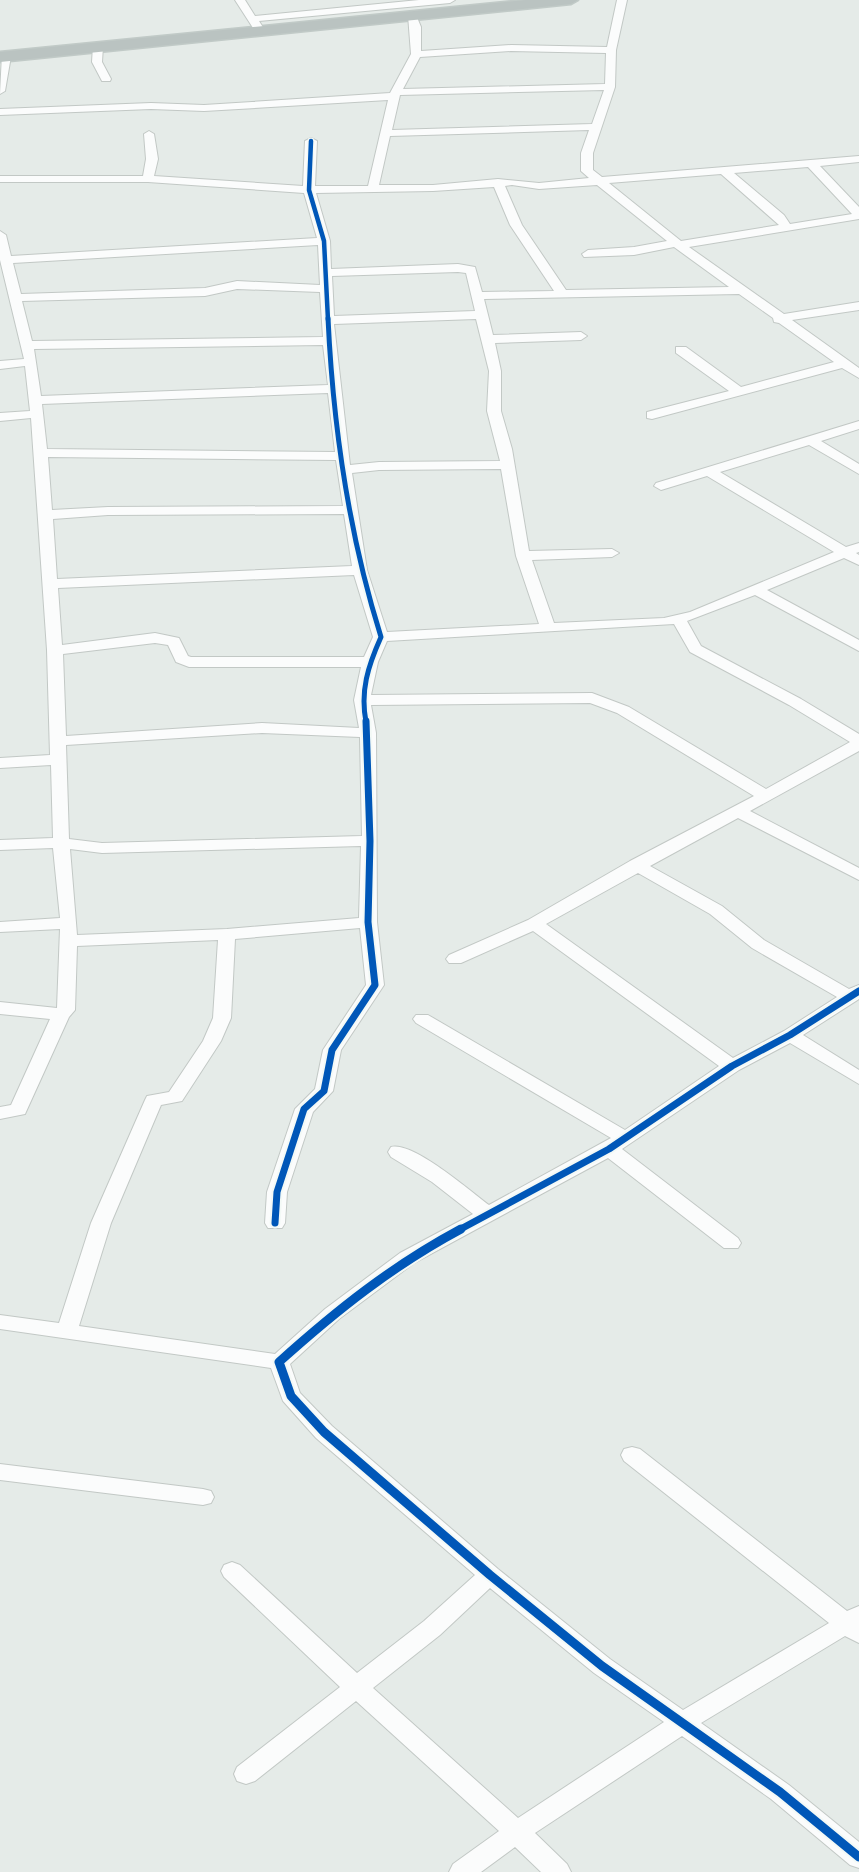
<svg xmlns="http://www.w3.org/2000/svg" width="859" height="1872" viewBox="0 0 859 1872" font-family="'PT Sans',sans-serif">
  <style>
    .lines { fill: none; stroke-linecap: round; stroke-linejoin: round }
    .minor-casing { stroke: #c2c8c5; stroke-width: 2 }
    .highway-casing { stroke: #c1cac7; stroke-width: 3 }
    .minor { fill: #fbfcfc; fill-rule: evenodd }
    .highway { fill: #bac3c1; fill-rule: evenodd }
    .cycleway-far3-casing { stroke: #f3f9f6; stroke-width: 7 }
    .cycleway-far2-casing { stroke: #f3f9f6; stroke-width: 9 }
    .cycleway-far1-casing { stroke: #f3f9f6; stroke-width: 11 }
    .cycleway-casing { stroke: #f3f9f6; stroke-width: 13 }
    .cycleway-far3 { stroke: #0057b8; stroke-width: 4.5 }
    .cycleway-far2 { stroke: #0057b8; stroke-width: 5 }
    .cycleway-far1 { stroke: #0057b8; stroke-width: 7 }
    .cycleway { stroke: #0057b8; stroke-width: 9 }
  </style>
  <rect width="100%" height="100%" fill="#e5ebe8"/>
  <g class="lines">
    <g class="minor-casing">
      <path id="minor" d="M 235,0 L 245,0 L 255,16 L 419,0 L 455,0 L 450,3 L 259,21 L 264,29 L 259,32 L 255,31 Z
        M 617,0 L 627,0 L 616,50 L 615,87 L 593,153 L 593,170 L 602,177 L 859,156 L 859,162 L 820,166 L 859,207 L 859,219 L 689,247 L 784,314 L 859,302 L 859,310 L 792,320 L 859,368 L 859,378 L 842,368 L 652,419 L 647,418 L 647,412 L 729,391 L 676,353 L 676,347 L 686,347 L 741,387 L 834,362 L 779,323 L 774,322 L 773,318 L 739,294 L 484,299 L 493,335 L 581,332 L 587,336 L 581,340 L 495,343 L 501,371 L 501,411 L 512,449 L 529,551 L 612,549 L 619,553 L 612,557 L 532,560 L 554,623 L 664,618 L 690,612 L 834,552 L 707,476 L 661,490 L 654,486 L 656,483 L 859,421 L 859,429 L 821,441 L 859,464 L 859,474 L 809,445 L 720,472 L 846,547 L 859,543 L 859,552 L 856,553 L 859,555 L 859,565 L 844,558 L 767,590 L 859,640 L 859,651 L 755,595 L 687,621 L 701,646 L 801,699 L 859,734 L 859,751 L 750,811 L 859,868 L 859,880 L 738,818 L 650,866 L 722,906 L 764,940 L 849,989 L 859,985 L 859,999 L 803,1035 L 859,1070 L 859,1084 L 790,1043 L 739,1070 L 622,1149 L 738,1238 L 741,1243 L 738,1248 L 724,1248 L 608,1158 L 414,1263 L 339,1319 L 290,1364 L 300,1393 L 332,1426 L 498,1569 L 610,1659 L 683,1710 L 829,1623 L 624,1461 L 621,1455 L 624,1449 L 632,1447 L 640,1449 L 847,1611 L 859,1606 L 859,1643 L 845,1636 L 701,1723 L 789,1785 L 859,1842 L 859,1868 L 850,1865 L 771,1799 L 682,1736 L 535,1833 L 567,1864 L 571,1872 L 541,1872 L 515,1847 L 481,1872 L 449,1872 L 453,1864 L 499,1831 L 356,1701 L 255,1781 L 246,1784 L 237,1781 L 234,1774 L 237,1767 L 340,1687 L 224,1577 L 221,1571 L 224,1565 L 232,1562 L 240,1565 L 357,1673 L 424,1621 L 475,1575 L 316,1438 L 283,1401 L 271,1368 L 0,1329 L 0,1315 L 59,1323 L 91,1223 L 145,1100 L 147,1096 L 169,1092 L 203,1041 L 213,1018 L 218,940 L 77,946 L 75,1010 L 69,1017 L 25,1114 L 0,1119 L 0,1107 L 11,1105 L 50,1019 L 0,1014 L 0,1002 L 57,1008 L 60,929 L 0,932 L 0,922 L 60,918 L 53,848 L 0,850 L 0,840 L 53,838 L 51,765 L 0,768 L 0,758 L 50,755 L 47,650 L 31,418 L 0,421 L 0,413 L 30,411 L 25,366 L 0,369 L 0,361 L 24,359 L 0,260 L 0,231 L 6,235 L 11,256 L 317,238 L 304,193 L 148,182 L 0,182 L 0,176 L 143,176 L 146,159 L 144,134 L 149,131 L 154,134 L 158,159 L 154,176 L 303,186 L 305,141 L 311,138 L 317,141 L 315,186 L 368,186 L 388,100 L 204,111 L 151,109 L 0,115 L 0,109 L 151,103 L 204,105 L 390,93 L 411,54 L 408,15 L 416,15 L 421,27 L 421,51 L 511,45 L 607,47 ZM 511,51 L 606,53 L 605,84 L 403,89 L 420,57 ZM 604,90 L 592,124 L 392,130 L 400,95 ZM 589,130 L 581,153 L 581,171 L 589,178 L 539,183 L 498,179 L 433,185 L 379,185 L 390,136 ZM 808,167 L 852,214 L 790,224 L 784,215 L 734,173 ZM 721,174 L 779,225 L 681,241 L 609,183 ZM 512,185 L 539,189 L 597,185 L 667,241 L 634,247 L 588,250 L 582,254 L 584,257 L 634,255 L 674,247 L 729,287 L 566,290 L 522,225 L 505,186 ZM 494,187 L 510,225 L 554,291 L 482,292 L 475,267 L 458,264 L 331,269 L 330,241 L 316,193 L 433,191 ZM 318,245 L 320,285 L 237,281 L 205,288 L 21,294 L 13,263 ZM 458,272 L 466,273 L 475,311 L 334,316 L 332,276 ZM 237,289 L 320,292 L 323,337 L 32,341 L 22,301 L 205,296 ZM 476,319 L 489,371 L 487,411 L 500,461 L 379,462 L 350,465 L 334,324 ZM 323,345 L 328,385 L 41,396 L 34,349 ZM 328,393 L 335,452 L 47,449 L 42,404 ZM 48,457 L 336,460 L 343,506 L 108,507 L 52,510 ZM 501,469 L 516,556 L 539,624 L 387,632 L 367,570 L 352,473 L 379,470 ZM 344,514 L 352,566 L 57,579 L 53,519 L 108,515 ZM 354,575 L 373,637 L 364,657 L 191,657 L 188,656 L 179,638 L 155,633 L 62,645 L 58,588 ZM 674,624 L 690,652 L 789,705 L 850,742 L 766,789 L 629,707 L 592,693 L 371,695 L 378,662 L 387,641 ZM 155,643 L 168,645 L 176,662 L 189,667 L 361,667 L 354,700 L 359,728 L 262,723 L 66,736 L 63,654 ZM 590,703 L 617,713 L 754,796 L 630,861 L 528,920 L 449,955 L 446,959 L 449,963 L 461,963 L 533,931 L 719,1066 L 625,1130 L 428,1015 L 416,1015 L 413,1019 L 416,1023 L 611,1138 L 489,1205 C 470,1191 413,1141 391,1147 L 388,1152 L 391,1157 L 432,1182 L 473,1214 L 400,1253 L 325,1309 L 275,1354 L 79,1326 L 111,1223 L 161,1105 L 182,1101 L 221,1041 L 231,1018 L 235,939 L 360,928 L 366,985 L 323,1050 L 315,1089 L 295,1109 L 267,1192 L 265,1223 L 268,1228 L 282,1228 L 285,1223 L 287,1192 L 313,1112 L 333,1091 L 341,1050 L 384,985 L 377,922 L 376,733 L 371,705 ZM 262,733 L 360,737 L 362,836 L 102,843 L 69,839 L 66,745 ZM 361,846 L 359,918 L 227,929 L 77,935 L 70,849 L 102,853 ZM 638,873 L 710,914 L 752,948 L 837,997 L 784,1031 L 733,1058 L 546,924 ZM 490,1588 L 594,1673 L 664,1722 L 518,1818 L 373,1688 L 440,1635 Z
        M 98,43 L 103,46 L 102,62 L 111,79 L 110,81 L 102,81 L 92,62 L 93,46 Z
        M 6,53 L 11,56 L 5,91 L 0,94 L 2,54 Z
        M 0,1464 L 203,1489 L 211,1491 L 214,1497 L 211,1503 L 203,1505 L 0,1480 Z"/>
    </g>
    <g class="highway-casing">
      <path id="highway" d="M 526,0 L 578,0 L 571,4 L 0,62 L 0,52 Z"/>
    </g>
    <use href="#minor" class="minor"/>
    <use href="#highway" class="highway"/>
    <g class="cycleway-far3-casing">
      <path id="cycleway-far3" d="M 311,141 L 309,190 L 324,241 L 328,320"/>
    </g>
    <g class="cycleway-far2-casing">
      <path id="cycleway-far2" d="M 328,318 C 333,425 349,535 381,637 C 368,666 360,691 366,722"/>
    </g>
    <g class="cycleway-far1-casing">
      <path id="cycleway-far1" d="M 275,1223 L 277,1192 L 304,1109 L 324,1091 L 332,1050 L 375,985 L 368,922 L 370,841 L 366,721
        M 457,1231 L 609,1149 L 732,1066 L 790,1035 L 859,991"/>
    </g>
    <g class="cycleway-casing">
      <path id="cycleway" d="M 461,1229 C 392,1266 337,1310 279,1362 L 291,1396 L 324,1432 L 490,1575 L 602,1666 L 780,1792 L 859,1857"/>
    </g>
    <use href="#cycleway-far3" class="cycleway-far3"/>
    <use href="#cycleway-far2" class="cycleway-far2"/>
    <use href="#cycleway-far1" class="cycleway-far1"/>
    <use href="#cycleway" class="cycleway"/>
  </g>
</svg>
